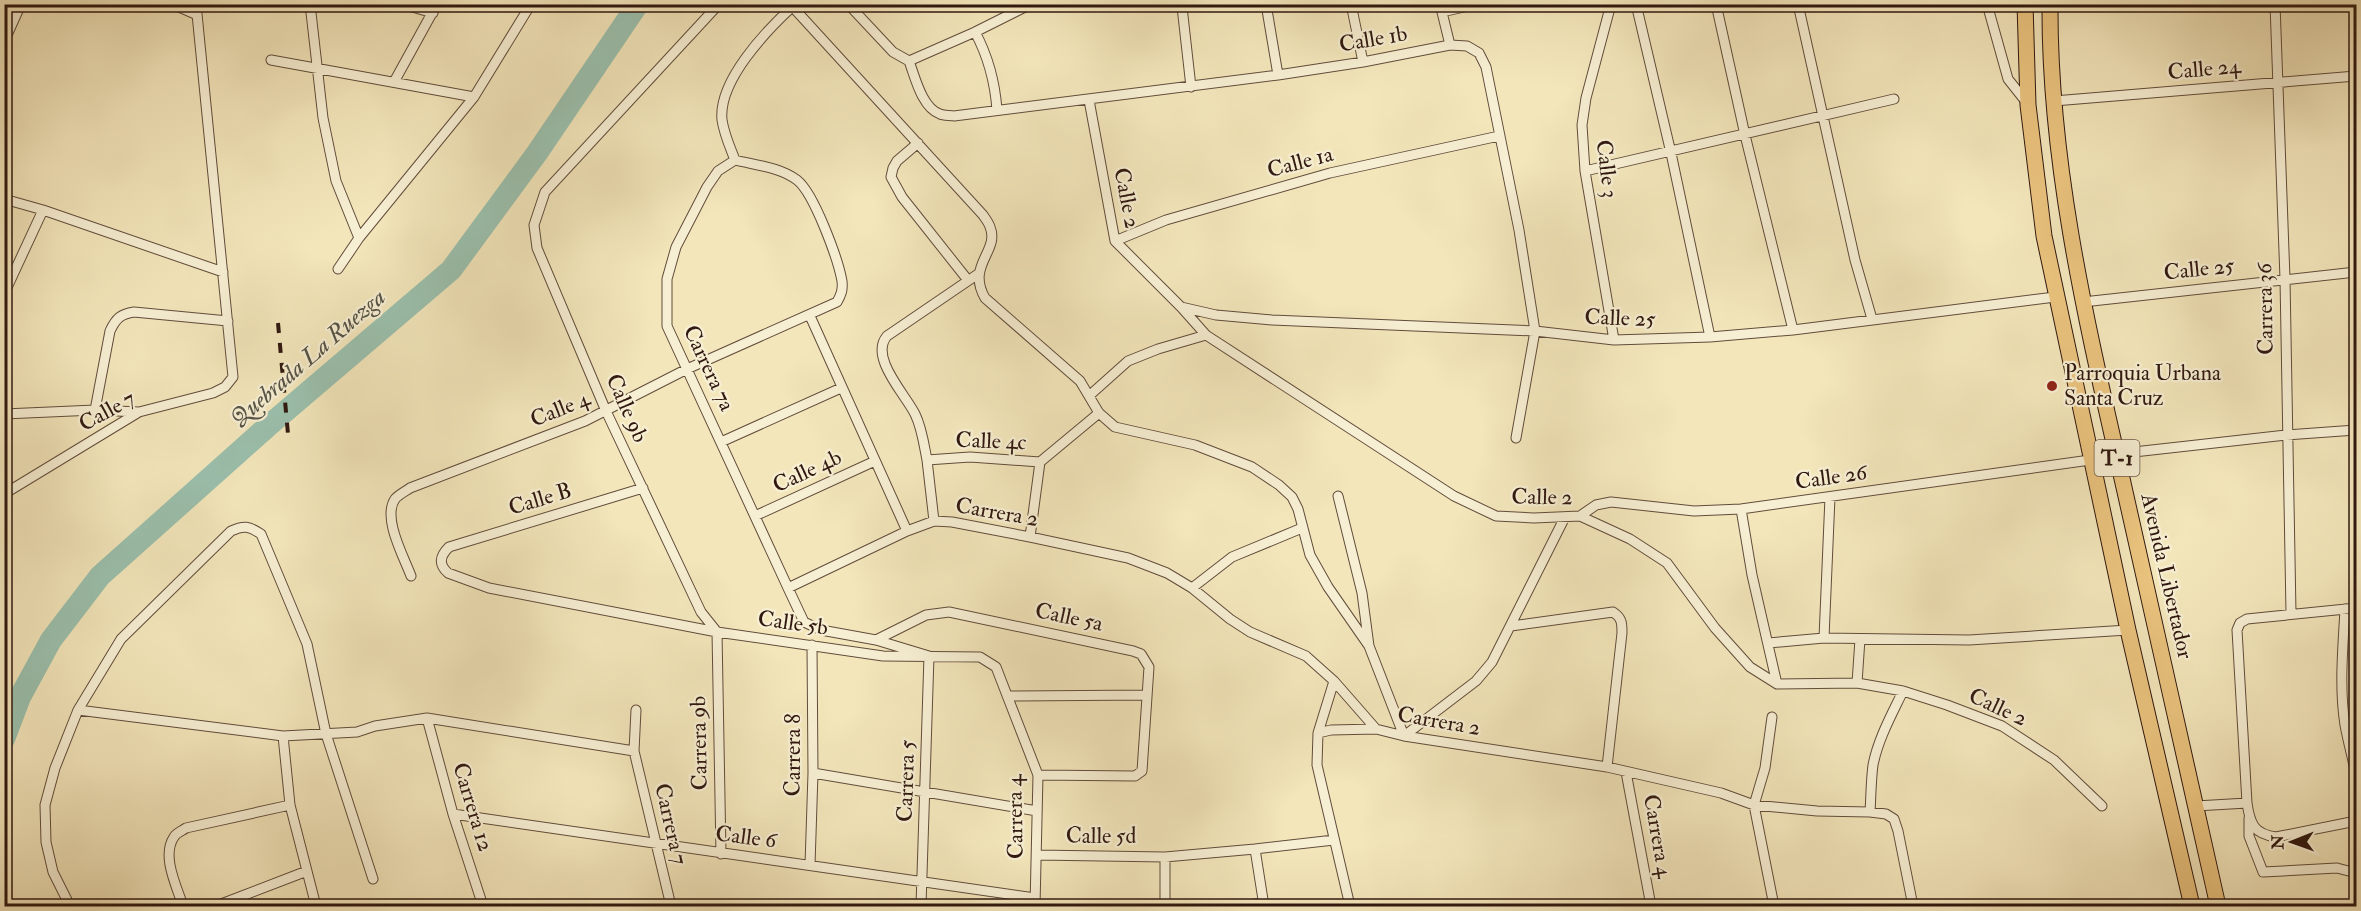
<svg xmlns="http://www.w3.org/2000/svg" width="2361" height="911" viewBox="0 0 2361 911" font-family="'IM FELL Double Pica',serif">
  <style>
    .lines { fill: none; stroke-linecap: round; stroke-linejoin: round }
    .river { stroke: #9bc0ad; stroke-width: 22 }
    .minor-casing { stroke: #614c3b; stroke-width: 11 }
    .primary-casing { stroke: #301810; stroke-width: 17 }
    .minor { stroke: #f7efd3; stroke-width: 9 }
    .primary { stroke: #eac37e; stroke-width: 15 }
    .rail { stroke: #301810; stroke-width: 4; stroke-dasharray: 10 10; stroke-linecap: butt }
    .poi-dot { fill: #8f2418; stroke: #f7efd3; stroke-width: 2 }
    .labels { text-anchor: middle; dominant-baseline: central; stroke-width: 4.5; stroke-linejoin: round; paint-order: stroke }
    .shield { fill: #f7efd3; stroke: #6c584a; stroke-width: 1.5 }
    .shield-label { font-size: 21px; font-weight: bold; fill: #301810 }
    .street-label { font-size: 22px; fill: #301810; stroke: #f7efd3 }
    .poi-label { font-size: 22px; fill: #301810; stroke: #f7efd3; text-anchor: start }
    .water-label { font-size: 24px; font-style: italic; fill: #555347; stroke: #f7efd3 }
  </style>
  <rect width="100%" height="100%" fill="#f3e6bb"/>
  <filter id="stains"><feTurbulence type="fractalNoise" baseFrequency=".00333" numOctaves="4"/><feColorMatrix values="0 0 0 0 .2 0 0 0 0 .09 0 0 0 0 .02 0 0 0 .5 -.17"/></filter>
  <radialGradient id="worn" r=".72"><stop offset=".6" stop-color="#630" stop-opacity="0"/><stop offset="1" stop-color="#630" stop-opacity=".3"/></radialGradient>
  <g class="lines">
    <path class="river" d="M 4,739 L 20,697 L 51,640 L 100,576 L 267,427 L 451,270 L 537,153 L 638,4"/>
    <g class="minor-casing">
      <path id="minor" d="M 172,4 L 197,15
        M 310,4 L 323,118 L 336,181 L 359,238 L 474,97 L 531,4
        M 402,4 L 433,13
        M 719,4 L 545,192 L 534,225 L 537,248 L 606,411 L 701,612 L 717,632 L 721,854
        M 790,4 L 983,215 C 985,218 989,223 990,227 C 1000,251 966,265 985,298 L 1080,381 L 1099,413 L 1115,427 L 1195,445 L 1252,467 L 1279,485 L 1292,497 L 1298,509 L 1310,555 L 1328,587 L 1369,646
        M 848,4 L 893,52 L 909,61
        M 1031,4 L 975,32 L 909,61 C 915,77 922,108 940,114 C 944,116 950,115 954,116 L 1278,75 L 1363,62 L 1450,45 L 1467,46 L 1479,53 L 1486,67 L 1519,230 L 1535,331 L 1516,438
        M 1266,4 L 1278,75
        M 1351,4 L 1363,62
        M 1440,4 L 1450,45
        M 1611,4 L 1586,98 L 1582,125 L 1585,171 L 1614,340
        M 1636,4 L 1671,153 L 1710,337
        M 1716,4 L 1745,135 L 1793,330
        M 1798,4 L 1855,260 L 1872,319
        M 1987,4 L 2008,79 L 2027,103
        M 2275,4 L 2285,279 L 2291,613
        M 1182,7 L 1191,87
        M 1442,12 L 1477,4
        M 975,32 C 989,58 995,82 997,110
        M 4,42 L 21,4
        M 271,60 L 474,97
        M 394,82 L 437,4
        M 1089,100 L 1115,241 L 1181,307 L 1206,335 L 1454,496 L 1496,516 L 1534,518 L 1580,516 L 1630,539 L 1667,563 L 1715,628 L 1750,667 L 1777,684 L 1857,683 L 1903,691 L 1947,705 L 2002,726 L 2054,760 L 2102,806
        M 2054,101 L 2356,76
        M 918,143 L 897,161 L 893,168 L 891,177 L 902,197 L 967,279
        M 735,160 C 730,147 724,134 722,120 C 718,81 766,31 792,7
        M 1585,171 L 1894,99
        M 4,199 L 43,210 L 223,272
        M 1115,241 L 1166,220 L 1330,173 L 1499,136
        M 338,269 L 359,238
        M 4,294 L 43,210
        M 2083,302 L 2356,272
        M 1181,307 L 1216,315 L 1272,320 L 1535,331 L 1614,340 L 1710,337 L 1793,330 L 2055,297
        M 810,316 L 907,531
        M 1090,395 L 1128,361 L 1158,349 L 1206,335
        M 95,410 L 110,331 C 116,318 121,314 134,312 L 228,321
        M 4,414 L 95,410 L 139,412
        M 721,442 L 841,388
        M 2116,454 L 2286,435 L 2356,430
        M 927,460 C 924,445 922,428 915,414 C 905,394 869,357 887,336 L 978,274
        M 1040,462 L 1099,413
        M 643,488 L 449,547 C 440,556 438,564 448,573 L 489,588 L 717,632 L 883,656 L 980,657 L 996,667 L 1038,775 L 1035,906
        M 4,494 L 139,412 L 213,393 L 225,387 L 233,377 L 196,4
        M 1338,496 L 1362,593 L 1369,646 L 1404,736 L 1476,681 L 1492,662 L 1565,517
        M 1741,509 L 1752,575 L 1777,684
        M 755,516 L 875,461
        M 1580,516 L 1596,505 L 1611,502 L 1694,511 L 1741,509 L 2090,460
        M 934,521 L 927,460 L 970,457 L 1040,462 L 1030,537
        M 411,576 C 404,557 382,518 395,499 C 398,495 406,491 410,488 L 585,421 L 687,369 L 837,302 C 841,295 843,290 842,281 C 838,259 814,193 797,180 C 780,167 755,165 735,160 L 718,171 L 707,187 L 676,247 L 667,279 L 667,326 L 788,588 L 804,622 L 821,630 L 876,640 L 929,656 L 921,906
        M 788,588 L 907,531 L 934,521 L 952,522 L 1030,537 L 1128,558 L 1167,573 L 1192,588 L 1230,619 L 1250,632 L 1306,656 L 1334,681 L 1376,729 L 1404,736 L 1607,767 L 1721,793 L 1754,805 L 1817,811 L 1870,812 L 1886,814 L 1894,819 L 1898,831 L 1913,906
        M 1192,588 L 1232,557 L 1302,528
        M 2345,609 C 2343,647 2339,687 2345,725 C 2348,742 2353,759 2356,775
        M 1511,626 L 1613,612 C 1622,618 1622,623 1622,633 L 1607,767
        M 1824,638 L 1830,497
        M 876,640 L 926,615 L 949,612 L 1133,651 L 1141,654 L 1149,667 L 1142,771 L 1135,776 L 1038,775
        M 1768,643 L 1824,638 L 1969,640 L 2128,630
        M 1334,681 L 1318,733 L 1317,765 L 1350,906
        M 1857,683 L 1860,639
        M 1007,696 L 1147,695
        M 78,710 L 283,736
        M 636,710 L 634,751 L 671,906
        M 1772,717 L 1765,768 L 1754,805 L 1774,906
        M 427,718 L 453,814 L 483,906
        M 1318,733 L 1331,730 L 1376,729
        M 1626,772 L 1651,906
        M 813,773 L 1037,811
        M 2247,803 L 2237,630 L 2240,623 L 2247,619 L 2356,608
        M 2196,806 L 2247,803 C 2250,824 2254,834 2276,837 L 2356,821
        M 1870,812 C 1871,796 1871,780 1873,765 C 1878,739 1892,714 1903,691
        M 453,814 L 1035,898
        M 2249,818 L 2249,836 L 2263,872 L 2337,868 L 2356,873
        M 1255,849 L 1334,840
        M 1037,855 L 1165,857 L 1255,849 L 1264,906
        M 1165,857 L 1165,906
        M 810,865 L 813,773 L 812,645
        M 70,906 L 53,872 L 46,842 L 45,805 L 55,768 L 78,710 L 121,639 L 231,531 C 244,525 249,526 261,534 L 307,644 L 326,734 L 373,879
        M 183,906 C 177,887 161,856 174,837 C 176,833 182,831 186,828 L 290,805
        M 216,906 L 307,871
        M 316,906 L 290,805 L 283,736 L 357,732 L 375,726 L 427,718 L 634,751
        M 1241,906 L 1264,903"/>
    </g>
    <g class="primary-casing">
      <path id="primary" d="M 2025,4 L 2028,105 L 2044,236 L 2128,630 L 2192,906
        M 2050,4 C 2049,163 2086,320 2121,474 C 2153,618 2186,762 2218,906"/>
    </g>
    <use href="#minor" class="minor"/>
    <use href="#primary" class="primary"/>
    <path class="rail" d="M 278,323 L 288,434"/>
  </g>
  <circle class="poi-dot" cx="2052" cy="386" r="6"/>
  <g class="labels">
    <rect class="shield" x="2094.5" y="440" width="45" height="36" rx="4.5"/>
    <g class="shield-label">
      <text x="2117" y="458">T-1</text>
    </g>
    <g class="street-label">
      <text transform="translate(1373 39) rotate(-10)">Calle 1b</text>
      <text transform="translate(2204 69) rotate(-5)">Calle 24</text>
      <text transform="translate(1300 162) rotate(-15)">Calle 1a</text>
      <text transform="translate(1607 169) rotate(83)">Calle 3</text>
      <text transform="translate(1127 198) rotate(79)">Calle 2</text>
      <text transform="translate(2199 269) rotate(-6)">Calle 25</text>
      <text transform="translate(2265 309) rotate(-91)">Carrera 36</text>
      <text transform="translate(1620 318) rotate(2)">Calle 25</text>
      <text transform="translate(709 368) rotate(65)">Carrera 7a</text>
      <text transform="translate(627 408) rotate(66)">Calle 9b</text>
      <text transform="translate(560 409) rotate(-22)">Calle 4</text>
      <text transform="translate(107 411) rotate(-29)">Calle 7</text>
      <text transform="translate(991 441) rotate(2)">Calle 4c</text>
      <text transform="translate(807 471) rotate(-25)">Calle 4b</text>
      <text transform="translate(1831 477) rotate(-8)">Calle 26</text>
      <text transform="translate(1542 497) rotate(1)">Calle 2</text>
      <text transform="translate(540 499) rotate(-17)">Calle B</text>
      <text transform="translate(997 512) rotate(10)">Carrera 2</text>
      <text transform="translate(2167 576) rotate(77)">Avenida Libertador</text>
      <text transform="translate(1069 617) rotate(12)">Calle 5a</text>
      <text transform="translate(793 623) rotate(8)">Calle 5b</text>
      <text transform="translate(1998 707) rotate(25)">Calle 2</text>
      <text transform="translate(1439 721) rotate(10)">Carrera 2</text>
      <text transform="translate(699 743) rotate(-91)">Carrera 9b</text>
      <text transform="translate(793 755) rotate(-90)">Carrera 8</text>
      <text transform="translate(906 781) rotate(-88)">Carrera 5</text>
      <text transform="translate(473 807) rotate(73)">Carrera 12</text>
      <text transform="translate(1015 817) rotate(-91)">Carrera 4</text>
      <text transform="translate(671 824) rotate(77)">Carrera 7</text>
      <text x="1101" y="836">Calle 5d</text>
      <text transform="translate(1658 836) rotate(80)">Carrera 4</text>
      <text transform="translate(746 837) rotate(7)">Calle 6</text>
    </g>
    <g class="poi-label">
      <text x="2064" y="373">Parroquia Urbana<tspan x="2064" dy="25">Santa Cruz</tspan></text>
    </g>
    <g class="water-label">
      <text transform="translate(308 358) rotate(-41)">Quebrada La Ruezga</text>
    </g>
  </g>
  <rect width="2361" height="911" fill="none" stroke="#f3e6bb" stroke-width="24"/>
  <rect x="6" y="6" width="2349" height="899" fill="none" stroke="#301810" stroke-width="3"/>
  <rect x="12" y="12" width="2337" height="887" fill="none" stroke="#301810" stroke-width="1.5"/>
  <g transform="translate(2292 842) rotate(269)" stroke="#f7efd3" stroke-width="4.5" paint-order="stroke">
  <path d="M0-4.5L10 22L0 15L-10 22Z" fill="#301810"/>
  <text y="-9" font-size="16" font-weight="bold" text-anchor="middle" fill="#301810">N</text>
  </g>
  <rect width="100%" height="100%" filter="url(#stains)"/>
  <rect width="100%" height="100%" fill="url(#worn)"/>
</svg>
